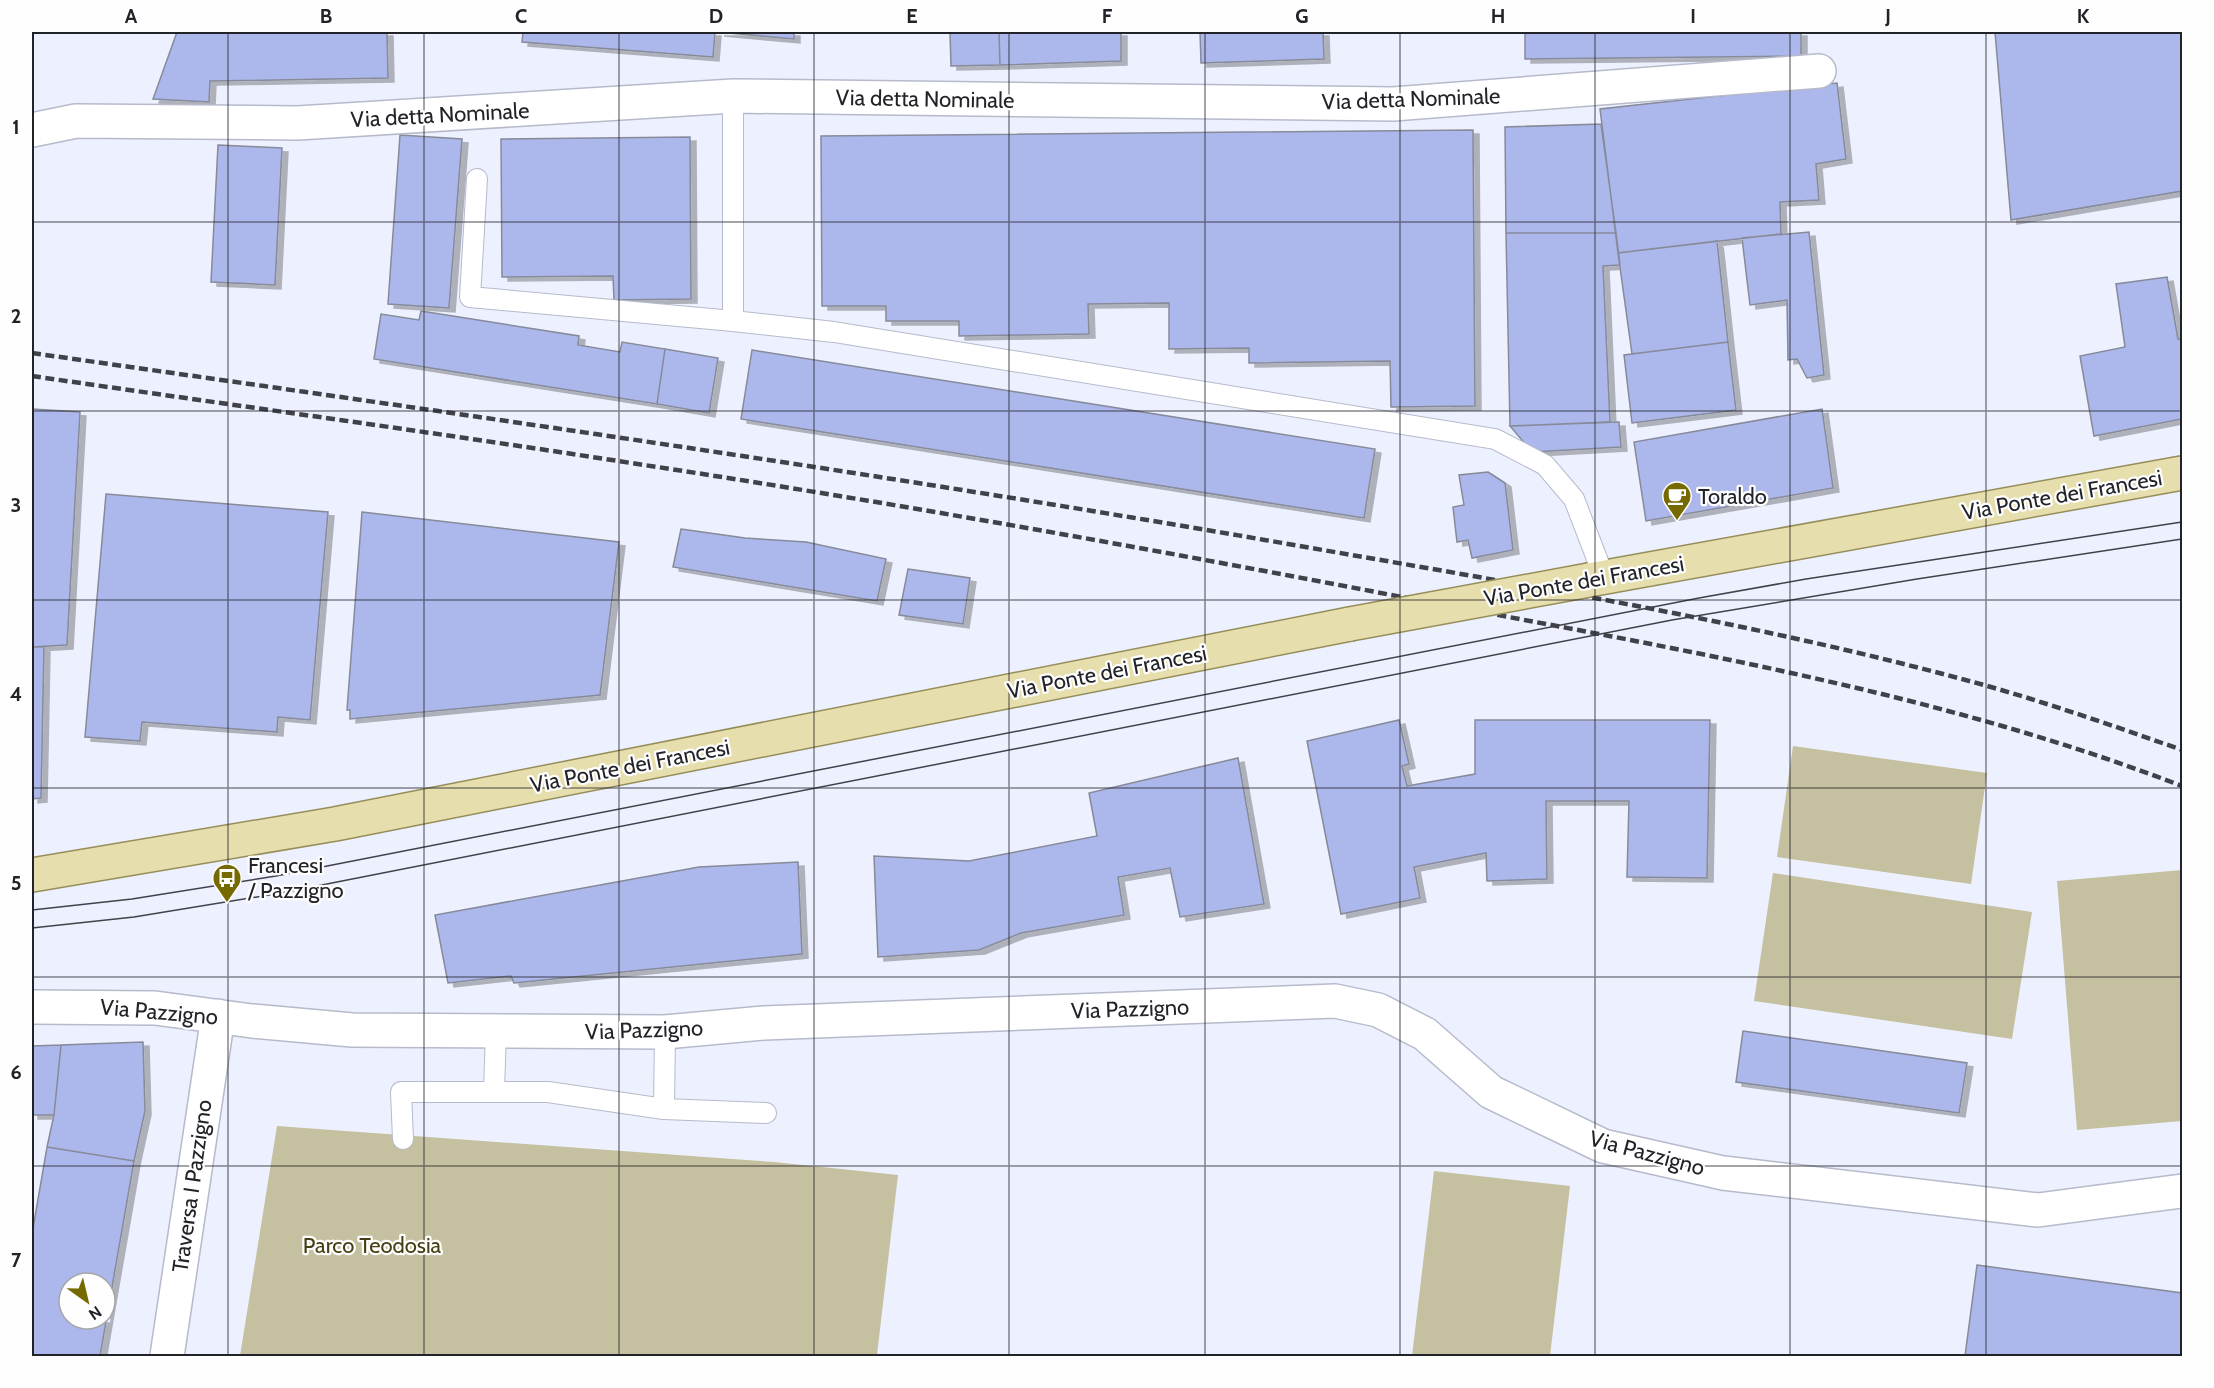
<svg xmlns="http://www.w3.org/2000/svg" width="2214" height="1388" viewBox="0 0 2214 1388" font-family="Cabin,sans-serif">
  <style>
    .green { fill: #c5c09f }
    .building { fill: #acb8eb; stroke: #868a99; stroke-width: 1.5; fill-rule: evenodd; filter: url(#shadow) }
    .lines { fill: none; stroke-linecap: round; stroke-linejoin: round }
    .service-casing { stroke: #b6bacb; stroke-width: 22 }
    .minor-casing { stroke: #b6bacb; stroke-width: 36 }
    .primary-casing { stroke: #968e5a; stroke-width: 36 }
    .service { stroke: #fff; stroke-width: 20 }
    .minor { stroke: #fff; stroke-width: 33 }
    .primary { stroke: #e6deac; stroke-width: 33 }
    .tram { stroke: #414249; stroke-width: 1.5 }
    .rail { stroke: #414249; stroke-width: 4.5; stroke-dasharray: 9 4.5; stroke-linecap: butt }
    .primary-bridge-casing { stroke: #968e5a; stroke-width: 36; stroke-linecap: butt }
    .primary-bridge { stroke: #e6deac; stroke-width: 33 }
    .grid { fill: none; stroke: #222329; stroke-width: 1.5; stroke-opacity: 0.55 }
    .labels { text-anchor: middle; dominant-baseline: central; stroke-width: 4.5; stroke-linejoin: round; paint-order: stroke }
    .street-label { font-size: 22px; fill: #222329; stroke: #fefefe }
    .poi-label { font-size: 22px; fill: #222329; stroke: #fefefe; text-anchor: start }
    .park-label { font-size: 22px; fill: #463f13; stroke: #fefefe }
    .neatline { fill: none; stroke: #222329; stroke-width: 2 }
    .grid-label { font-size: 20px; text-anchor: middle; font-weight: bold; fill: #222329 }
  </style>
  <defs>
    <filter id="shadow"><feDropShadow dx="6" dy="4" stdDeviation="0" flood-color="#0004"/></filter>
  </defs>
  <rect width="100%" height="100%" fill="#edf0fe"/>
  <path class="green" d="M 1793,746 L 1987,773 L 1971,884 L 1777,857 Z
    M 2182,870 L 2182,1121 L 2077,1130 L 2057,881 Z
    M 1773,873 L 2032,912 L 2012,1039 L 1754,1001 Z
    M 277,1126 L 774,1162 L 898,1175 L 877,1355 L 882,1356 L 240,1356 Z
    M 1434,1171 L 1570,1186 L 1550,1356 L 1412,1356 Z"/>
  <path class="building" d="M 177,32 L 387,32 L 388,78 L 210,81 L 209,102 L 153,99 Z
    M 523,32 L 715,32 L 713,57 L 522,42 Z
    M 718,32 L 794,32 L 794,39 Z
    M 950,32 L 999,32 L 1000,65 L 951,66 Z
    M 999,32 L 1121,32 L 1121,61 L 1000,65 Z
    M 1200,32 L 1323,32 L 1324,59 L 1201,63 Z
    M 1525,32 L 1801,32 L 1801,56 L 1525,59 Z
    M 1995,32 L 2182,32 L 2182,191 L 2011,220 Z
    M 1837,83 L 1846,159 L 1816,164 L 1819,200 L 1780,202 L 1781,234 L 1618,253 L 1600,109 Z
    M 1601,124 L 1616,233 L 1506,233 L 1505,127 Z
    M 1473,130 L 1475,406 L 1391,407 L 1390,361 L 1249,363 L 1249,348 L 1169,349 L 1169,303 L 1088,304 L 1089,334 L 959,336 L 959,321 L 886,321 L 886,306 L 822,306 L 821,136 Z
    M 400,135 L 462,139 L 449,308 L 388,304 Z
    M 690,137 L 691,299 L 614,300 L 613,276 L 502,277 L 501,139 Z
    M 218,145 L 282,148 L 275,285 L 211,282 Z
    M 1809,232 L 1824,375 L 1807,378 L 1797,359 L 1788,360 L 1787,300 L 1750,305 L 1742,238 Z
    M 1506,233 L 1616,233 L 1620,265 L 1603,266 L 1610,422 L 1510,426 Z
    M 1717,241 L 1728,342 L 1632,354 L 1618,253 Z
    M 2167,277 L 2178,339 L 2182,339 L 2182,419 L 2094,436 L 2080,356 L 2125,347 L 2116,284 Z
    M 421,311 L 579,336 L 578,345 L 620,352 L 622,342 L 665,349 L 657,404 L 374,359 L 381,314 L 419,320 Z
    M 1728,342 L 1736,410 L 1632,423 L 1624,355 Z
    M 665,349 L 718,358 L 709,413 L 657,404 Z
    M 752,350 L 1375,449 L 1364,518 L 741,419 Z
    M 32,409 L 80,412 L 67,645 L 32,647 Z
    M 1822,409 L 1833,488 L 1646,521 L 1634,442 Z
    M 1619,422 L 1621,447 L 1532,452 L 1510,426 Z
    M 1488,472 L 1505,483 L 1513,550 L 1472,558 L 1468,540 L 1457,542 L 1453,507 L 1464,505 L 1459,475 Z
    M 106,494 L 328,512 L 310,720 L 278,717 L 277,732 L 142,722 L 140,741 L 85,737 Z
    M 362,512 L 619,542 L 600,695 L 350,719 L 350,710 L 347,710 Z
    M 681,529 L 745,538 L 806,542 L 886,559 L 877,601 L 673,567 Z
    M 908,569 L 970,578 L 963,624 L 899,615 Z
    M 32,647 L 44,647 L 41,798 L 32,799 Z
    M 1399,720 L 1409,764 L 1402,766 L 1407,786 L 1475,774 L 1475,720 L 1710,720 L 1707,878 L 1627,877 L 1629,801 L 1546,801 L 1547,879 L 1487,881 L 1486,853 L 1414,867 L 1420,898 L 1341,914 L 1307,741 Z
    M 1238,758 L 1264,904 L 1180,917 L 1170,868 L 1118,877 L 1124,915 L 1021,933 L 979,950 L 878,957 L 874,856 L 969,861 L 1097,836 L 1089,793 Z
    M 798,862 L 802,954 L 514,983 L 511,976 L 448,983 L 435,915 L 699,867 Z
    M 1743,1031 L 1967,1063 L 1959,1113 L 1736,1082 Z
    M 143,1042 L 145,1111 L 134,1161 L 47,1147 L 54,1115 L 61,1045 Z
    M 61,1045 L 54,1115 L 32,1115 L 32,1046 Z
    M 47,1147 L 134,1161 L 100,1356 L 32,1356 L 32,1234 ZM 69,1283 L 105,1283 L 105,1319 L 69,1319 Z
    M 1977,1265 L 2182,1293 L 2182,1356 L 1965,1356 Z"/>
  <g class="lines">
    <g class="service-casing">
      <path id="service" d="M 733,96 L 733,321
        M 477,179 L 470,297 L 733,321 L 834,332 L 1495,439 L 1545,465 L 1574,499 L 1604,577
        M 494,1091 L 496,1031
        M 664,1109 L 665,1032
        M 403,1139 L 401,1092 L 548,1092 L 664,1109 L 766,1113"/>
    </g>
    <g class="minor-casing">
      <path id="minor" d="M 32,130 L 76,121 L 298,123 L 733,96 L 1393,104 L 1819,71
        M 32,1007 L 155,1008 L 252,1021 L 352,1030 L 665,1032 L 764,1023 L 1335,1001 L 1378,1010 L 1425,1034 L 1491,1092 L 1603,1146 L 1723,1173 L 2038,1210 L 2182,1191
        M 167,1356 L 218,1016"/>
    </g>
    <g class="primary-casing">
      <path id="primary" d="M 1589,580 L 2182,473
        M 32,875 L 335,824 L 1350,624"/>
    </g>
    <use href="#service" class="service"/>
    <use href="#minor" class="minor"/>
    <use href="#primary" class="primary"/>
    <path class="tram" d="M 32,910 L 132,899 L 276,876 L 1699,598 L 1806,579 L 2182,522
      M 32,928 L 134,917 L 281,893 L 1672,620 L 1917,579 L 2182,539"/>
    <path class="rail" d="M 32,353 C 453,413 874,472 1294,545 C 1524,585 1759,623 1984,685 C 2051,704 2117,727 2182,750
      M 32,376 C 231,405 432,432 631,463 C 889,502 1146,548 1402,597 C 1665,647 1932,690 2182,786"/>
    <g class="primary-bridge-casing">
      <path id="primary-bridge" d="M 1350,624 L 1589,580"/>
    </g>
    <use href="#primary-bridge" class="primary-bridge"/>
  </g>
  <path class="grid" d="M 228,32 L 228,1356M 424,32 L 424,1356M 619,32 L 619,1356M 814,32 L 814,1356M 1009,32 L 1009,1356M 1205,32 L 1205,1356M 1400,32 L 1400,1356M 1595,32 L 1595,1356M 1790,32 L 1790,1356M 1986,32 L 1986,1356M 32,222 L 2182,222M 32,411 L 2182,411M 32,600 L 2182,600M 32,788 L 2182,788M 32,977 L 2182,977M 32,1166 L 2182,1166"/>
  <defs>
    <g id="cafe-pin" transform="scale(1.5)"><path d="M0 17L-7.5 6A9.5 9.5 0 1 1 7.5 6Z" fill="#766900" stroke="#fefefe"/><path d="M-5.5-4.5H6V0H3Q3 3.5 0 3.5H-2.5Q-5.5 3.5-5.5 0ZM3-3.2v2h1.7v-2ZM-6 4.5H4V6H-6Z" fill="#fff"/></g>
    <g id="bus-pin" transform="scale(1.5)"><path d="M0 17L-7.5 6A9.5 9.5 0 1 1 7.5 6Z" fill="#766900" stroke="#fefefe"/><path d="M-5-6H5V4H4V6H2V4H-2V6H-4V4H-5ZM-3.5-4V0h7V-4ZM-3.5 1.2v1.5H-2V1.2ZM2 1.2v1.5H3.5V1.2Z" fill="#fff"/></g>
  </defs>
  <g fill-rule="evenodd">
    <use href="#cafe-pin" x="1677" y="496"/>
    <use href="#bus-pin" x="227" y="878"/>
  </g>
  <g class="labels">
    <g class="street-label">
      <text transform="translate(925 99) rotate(1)">Via detta Nominale</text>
      <text transform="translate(1411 99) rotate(-2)">Via detta Nominale</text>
      <text transform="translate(440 115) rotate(-3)">Via detta Nominale</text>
      <text transform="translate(2062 495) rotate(-10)">Via Ponte dei Francesi</text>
      <text transform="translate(1584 581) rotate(-10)">Via Ponte dei Francesi</text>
      <text transform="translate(1107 672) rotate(-11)">Via Ponte dei Francesi</text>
      <text transform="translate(630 766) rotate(-11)">Via Ponte dei Francesi</text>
      <text transform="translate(1130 1009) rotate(-2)">Via Pazzigno</text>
      <text transform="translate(159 1012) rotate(5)">Via Pazzigno</text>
      <text transform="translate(644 1030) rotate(-2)">Via Pazzigno</text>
      <text transform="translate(1647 1153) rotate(15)">Via Pazzigno</text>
      <text transform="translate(192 1186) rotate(-82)">Traversa I Pazzigno</text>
    </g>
    <g class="poi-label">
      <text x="1698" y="496">Toraldo</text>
      <text x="248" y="865">Francesi<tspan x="248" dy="25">/ Pazzigno</tspan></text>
    </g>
    <g class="park-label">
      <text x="372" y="1245">Parco Teodosia</text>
    </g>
  </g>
  <rect width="2214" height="1388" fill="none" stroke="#fefefe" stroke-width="66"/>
  <g transform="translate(87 1301) rotate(146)"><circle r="28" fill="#fefefe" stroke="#a6a6a9" stroke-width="1.5"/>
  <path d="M0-4.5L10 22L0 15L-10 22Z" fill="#766900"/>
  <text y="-9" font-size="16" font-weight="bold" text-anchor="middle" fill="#222329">N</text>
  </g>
  <rect x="33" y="33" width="2148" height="1322" class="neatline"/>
  <g class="grid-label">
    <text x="131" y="23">A</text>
    <text x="326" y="23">B</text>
    <text x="521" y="23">C</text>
    <text x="716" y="23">D</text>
    <text x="912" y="23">E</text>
    <text x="1107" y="23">F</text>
    <text x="1302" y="23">G</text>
    <text x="1498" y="23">H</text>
    <text x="1693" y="23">I</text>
    <text x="1888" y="23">J</text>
    <text x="2083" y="23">K</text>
    <text x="16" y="134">1</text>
    <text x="16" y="323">2</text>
    <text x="16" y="512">3</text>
    <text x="16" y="701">4</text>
    <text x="16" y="890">5</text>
    <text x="16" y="1079">6</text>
    <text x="16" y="1267">7</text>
  </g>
</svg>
